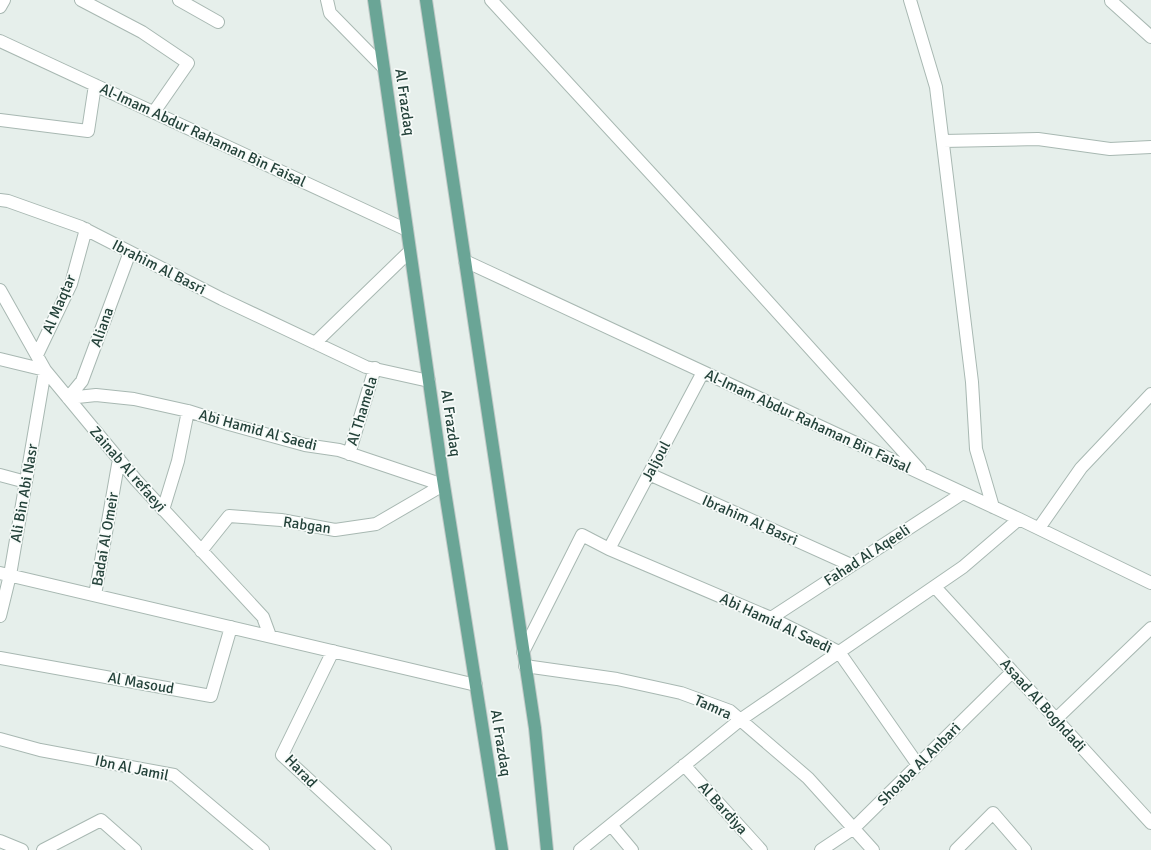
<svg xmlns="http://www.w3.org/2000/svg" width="1151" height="850" viewBox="0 0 1151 850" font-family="Signika,sans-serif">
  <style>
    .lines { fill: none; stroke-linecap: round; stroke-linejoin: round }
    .minor-casing { stroke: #a8b8b2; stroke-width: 14 }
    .major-casing { stroke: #c2cac8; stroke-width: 14 }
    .minor { stroke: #fff; stroke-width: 12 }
    .major { stroke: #6aa596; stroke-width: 12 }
    .labels { text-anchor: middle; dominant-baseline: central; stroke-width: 3.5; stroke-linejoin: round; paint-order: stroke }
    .street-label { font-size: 15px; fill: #24423a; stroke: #f7fbf9 }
  </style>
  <rect width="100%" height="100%" fill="#e6efeb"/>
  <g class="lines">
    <g class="minor-casing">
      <path id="minor" d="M 81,0 L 142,32 L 188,63 L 154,112
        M 179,0 L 218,22
        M 327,0 L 330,13 L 383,67
        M 491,0 L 714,242 L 920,470
        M 910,0 L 936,87 L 972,382 L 976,449 L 993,507
        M 1111,1 L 1151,37
        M 0,7 L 4,0
        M 0,41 L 407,230
        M 0,120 L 88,131 L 95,85
        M 943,141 L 1038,139 L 1110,149 L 1151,147
        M 0,200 L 8,201 L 81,227 L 222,299 L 366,367 L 429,381
        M 465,261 L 1019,519 L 1151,583
        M 0,290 L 45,370 L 136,480 L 263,617 L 270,636
        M 315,343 L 410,251
        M 37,355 L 71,284 L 86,229
        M 0,359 L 45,370 L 10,575 L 0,616
        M 68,398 L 96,395 L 134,399 L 188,411 L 229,424 L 305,445 L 339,450 L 443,485
        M 68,398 L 82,381 L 130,252
        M 349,454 L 375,368
        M 649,474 L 851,565
        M 0,475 L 26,482
        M 163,510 L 178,461 L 188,411
        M 1039,528 L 1081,468 L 1151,394
        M 609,549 L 703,372
        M 201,551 L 229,516 L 281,520 L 335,530 L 376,524 L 443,485
        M 0,573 L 476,685
        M 935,587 L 1151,823
        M 95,595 L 119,459
        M 771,618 L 963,493
        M 333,651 L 282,755 L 385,850
        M 523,652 L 582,535 L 609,549 L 771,618 L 839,652 L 918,765
        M 0,658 L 211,696 L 231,627
        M 525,666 L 617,679 L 681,693 L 730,711 L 808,778 L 873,850
        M 1056,719 L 1151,628
        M 0,739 L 40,750 L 174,775 L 263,850
        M 684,765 L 761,850
        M 611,825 L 632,850
        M 0,841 L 22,850
        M 43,850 L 101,820 L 135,850
        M 580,850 L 740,720 L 963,567 L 1019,519
        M 821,850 L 854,828 L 1012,672
        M 956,850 L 993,813 L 1025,850"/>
    </g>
    <g class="major-casing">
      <path id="major" d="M 374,0 L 443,479 L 502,850
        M 426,0 L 535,728 L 547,850"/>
    </g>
    <use href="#minor" class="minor"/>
    <use href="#major" class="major"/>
  </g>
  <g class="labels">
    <g class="street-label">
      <text transform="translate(405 102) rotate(82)">Al Frazdaq</text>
      <text transform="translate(203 135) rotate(25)">Al-Imam Abdur Rahaman Bin Faisal</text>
      <text transform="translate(159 267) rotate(27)">Ibrahim Al Basri</text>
      <text transform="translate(59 304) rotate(-67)">Al Maqtar</text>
      <text transform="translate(102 327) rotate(-70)">Aliana</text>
      <text transform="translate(362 411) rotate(-73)">Al Thamela</text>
      <text transform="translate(808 421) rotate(25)">Al-Imam Abdur Rahaman Bin Faisal</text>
      <text transform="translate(451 423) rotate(82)">Al Frazdaq</text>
      <text transform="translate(258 430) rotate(15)">Abi Hamid Al Saedi</text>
      <text transform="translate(656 461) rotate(-62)">Jaljoul</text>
      <text transform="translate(128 469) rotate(49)">Zainab Al refaeyi</text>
      <text transform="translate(24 493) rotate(-80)">Ali Bin Abi Nasr</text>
      <text transform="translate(750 520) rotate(24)">Ibrahim Al Basri</text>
      <text transform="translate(307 525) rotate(8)">Rabgan</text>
      <text transform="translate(105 539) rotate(-80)">Badai Al Omeir</text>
      <text transform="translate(867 555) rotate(-33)">Fahad Al Aqeeli</text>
      <text transform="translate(776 623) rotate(25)">Abi Hamid Al Saedi</text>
      <text transform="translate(141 683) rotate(10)">Al Masoud</text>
      <text transform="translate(1043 705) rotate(48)">Asaad Al Boghdadi</text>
      <text transform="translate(713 707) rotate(24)">Tamra</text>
      <text transform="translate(501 743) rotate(81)">Al Frazdaq</text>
      <text transform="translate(919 764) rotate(-45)">Shoaba Al Anbari</text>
      <text transform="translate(132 768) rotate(12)">Ibn Al Jamil</text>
      <text transform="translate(301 771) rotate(46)">Harad</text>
      <text transform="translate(723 808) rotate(48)">Al Bardiya</text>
    </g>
  </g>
</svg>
